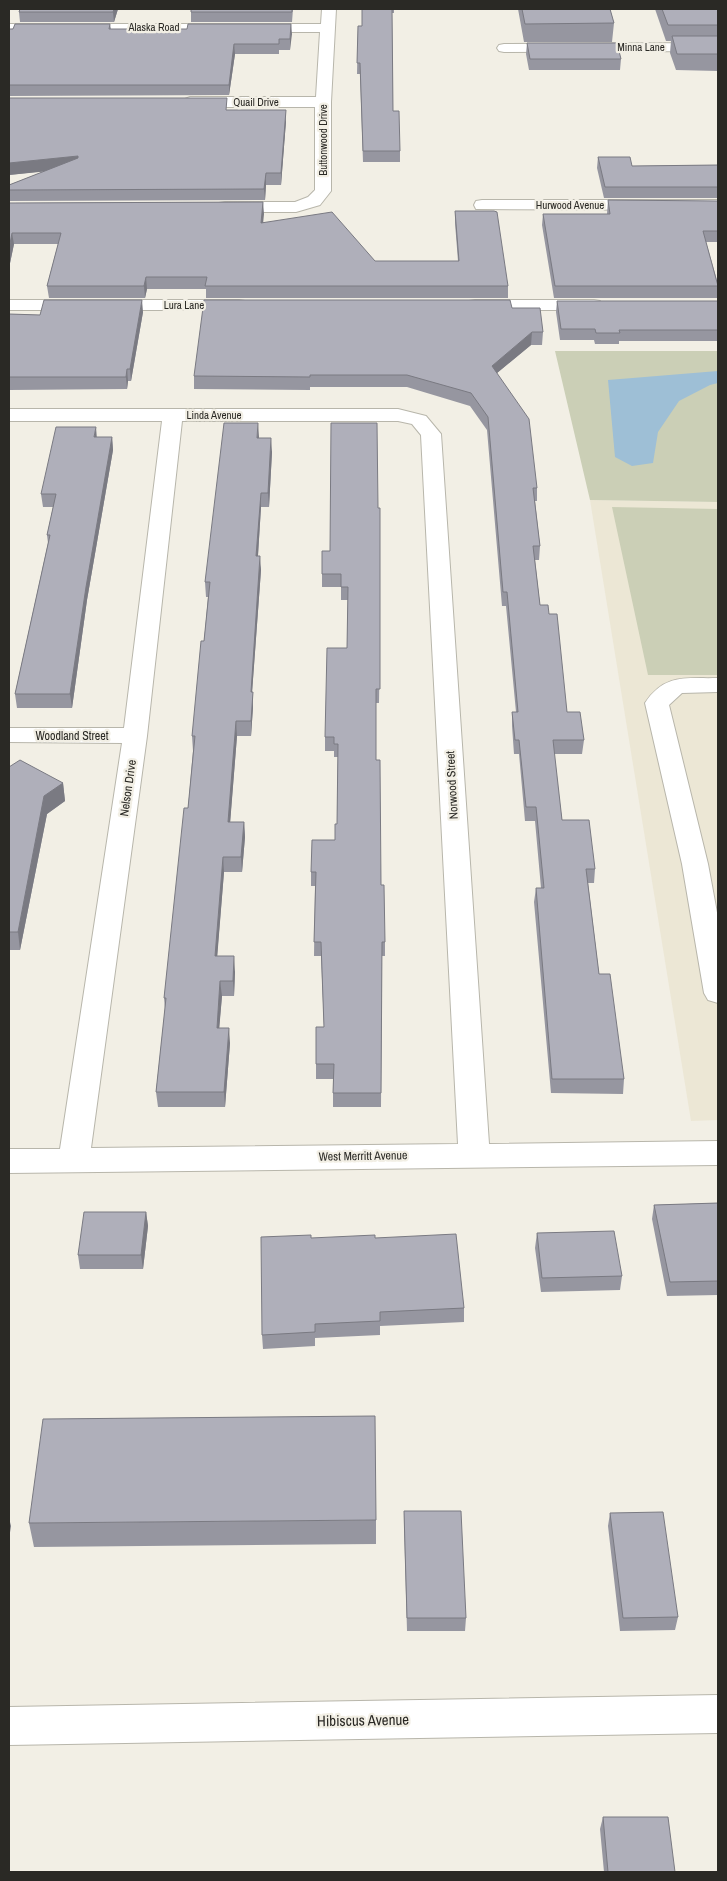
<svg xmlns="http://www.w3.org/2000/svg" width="727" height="1881" viewBox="0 0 727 1881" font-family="'Archivo Narrow',sans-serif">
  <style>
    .built { fill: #ece7d5 }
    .green { fill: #cbcfb6 }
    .water { fill: #9ebfd6 }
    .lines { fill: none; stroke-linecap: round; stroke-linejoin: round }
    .minor-casing { stroke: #b8b6ab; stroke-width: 2 }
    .minor { fill: #fff; fill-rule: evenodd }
    .wall { fill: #9696a0 }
    .shaded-wall { fill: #7a7a82 }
    .building { fill: #afafba; stroke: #7a7a82 }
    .labels { text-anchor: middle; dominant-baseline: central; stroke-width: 4.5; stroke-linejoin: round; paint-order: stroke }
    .far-street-label { font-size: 11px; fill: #2a2925; stroke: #f2efe5 }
    .street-label { font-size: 12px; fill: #2a2925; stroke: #f2efe5 }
    .near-street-label { font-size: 15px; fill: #2a2925; stroke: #f2efe5 }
  </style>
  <rect width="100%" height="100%" fill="#f2efe5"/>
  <path class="built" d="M 590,500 L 718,502 L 718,1120 L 691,1121 Z"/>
  <path class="green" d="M 555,351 L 718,351 L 718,502 L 590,500 Z
    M 612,507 L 718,509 L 718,675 L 648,675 Z"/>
  <path class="water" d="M 718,371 L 718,383 L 710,385 L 679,401 L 658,432 L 653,463 L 632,466 L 615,457 L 608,380 Z"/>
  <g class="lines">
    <g class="minor-casing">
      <path id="minor" d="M 322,9 L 336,9 L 331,102 L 331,191 L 320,205 L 296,212 L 225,212 L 219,211 L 217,207 L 219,203 L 225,202 L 295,202 L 308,197 L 315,190 L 315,107 L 190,107 L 185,105 L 182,102 L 185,99 L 190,97 L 316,97 L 320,32 L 9,32 L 9,24 L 321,24 Z
        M 718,43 L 718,51 L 504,52 L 499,51 L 497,48 L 499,45 L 504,44 Z
        M 482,200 L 718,200 L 718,210 L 476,209 L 474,205 L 476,201 Z
        M 9,300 L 239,300 L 245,301 L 248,305 L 245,309 L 239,310 L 9,310 Z
        M 475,300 L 594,300 L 600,301 L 603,305 L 600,309 L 594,310 L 475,310 L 469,309 L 466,305 L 469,301 Z
        M 9,409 L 398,409 L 426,416 L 441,434 L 489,1144 L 718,1141 L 718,1165 L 9,1173 L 9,1149 L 60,1149 L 122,743 L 9,742 L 9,728 L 124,728 L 162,421 L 9,421 ZM 182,421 L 398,421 L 412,424 L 421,435 L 458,1144 L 91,1148 L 147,736 Z
        M 718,678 L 718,692 L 682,693 L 669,705 L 708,864 L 718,918 L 718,1003 L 708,1000 L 704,993 L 682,864 L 645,703 C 665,673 686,679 718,678 Z
        M 718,1695 L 718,1733 L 9,1745 L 9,1707 Z"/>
    </g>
    <use href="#minor" class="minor"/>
  </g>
  <path class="wall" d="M 20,9 L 118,9 L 114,22 L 20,22 L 19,12 Z
    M 293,9 L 292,22 L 191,22 L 191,12 Z
    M 362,9 L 394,9 L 394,13 L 392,13 L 393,111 L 400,151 L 400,162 L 363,162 L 360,74 L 357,74 L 358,26 L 362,26 Z
    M 518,9 L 610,9 L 614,23 L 612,42 L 524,42 Z
    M 655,9 L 718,9 L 718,71 L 676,70 L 670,53 L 671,41 L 666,41 Z
    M 110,24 L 111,29 L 187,29 L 291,24 L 290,50 L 279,50 L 279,54 L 235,54 L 229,95 L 9,96 L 9,29 Z
    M 527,43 L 621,59 L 620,70 L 529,70 L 526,54 Z
    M 9,98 L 228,110 L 286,121 L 281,185 L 266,185 L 265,200 L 9,201 L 9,185 L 45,171 L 9,175 Z
    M 598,157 L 632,166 L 718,165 L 718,198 L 604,198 L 597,168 Z
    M 608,200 L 718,201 L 718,242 L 706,242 L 718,284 L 717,298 L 554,298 L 542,225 L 543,214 L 607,214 Z
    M 263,202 L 263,222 L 375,261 L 458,261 L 455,223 L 455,211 L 508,286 L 508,298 L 206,298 L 206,289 L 147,289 L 145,298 L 49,298 L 47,286 L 58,244 L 14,244 L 9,268 L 9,203 Z
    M 557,301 L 718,301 L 718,341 L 619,341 L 619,344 L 595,344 L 594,340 L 560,340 L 556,312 Z
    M 512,308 L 543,332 L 542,345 L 531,345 L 497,373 L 537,488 L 537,501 L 535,501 L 540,546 L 539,560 L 535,560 L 540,605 L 549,614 L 567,712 L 584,740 L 582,754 L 554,754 L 562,820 L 595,869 L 594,883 L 588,883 L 599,974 L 624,1079 L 623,1094 L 551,1093 L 534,902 L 536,888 L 541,888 L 535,821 L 525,821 L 519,754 L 514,754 L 512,726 L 512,712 L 516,712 L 506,606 L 502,606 L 487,430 L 470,406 L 407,387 L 310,387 L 310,390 L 194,389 L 194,376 Z
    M 143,312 L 131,381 L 128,381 L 127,389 L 9,390 L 9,314 L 40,315 Z
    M 97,437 L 112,437 L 113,450 L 87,600 L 72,708 L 17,708 L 15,694 L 48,543 L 47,535 L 53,507 L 43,507 L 41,494 Z
    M 259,438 L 272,452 L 269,507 L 261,507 L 258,556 L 261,570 L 252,692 L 253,707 L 251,736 L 237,736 L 230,822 L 244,822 L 245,837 L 242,872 L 224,872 L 217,956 L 235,972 L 234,996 L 222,996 L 219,1028 L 230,1043 L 225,1107 L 158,1107 L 156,1092 L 165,1009 L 164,998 L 188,808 L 193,751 L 192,736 L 204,641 L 208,597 L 206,597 L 205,582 Z
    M 378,508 L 380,636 L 379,703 L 376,703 L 376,760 L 381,885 L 385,942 L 385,956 L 382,956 L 381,1107 L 333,1107 L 333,1079 L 316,1079 L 316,1064 L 324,1027 L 321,956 L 314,956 L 315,886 L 311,886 L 311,872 L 335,840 L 337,824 L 338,757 L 334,757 L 334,751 L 325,751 L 325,737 L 347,648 L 348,600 L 341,600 L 341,587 L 322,587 L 322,574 L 330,551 Z
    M 9,767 L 63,783 L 65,801 L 47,814 L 20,950 L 9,950 Z
    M 718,1203 L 718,1295 L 667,1296 L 652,1219 L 654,1205 Z
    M 146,1212 L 148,1226 L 143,1269 L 80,1269 L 78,1255 Z
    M 537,1233 L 622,1276 L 620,1290 L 541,1292 L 535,1248 Z
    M 311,1238 L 375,1238 L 464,1308 L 464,1322 L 380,1326 L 380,1335 L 315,1338 L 315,1346 L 263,1349 L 262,1335 Z
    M 404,1511 L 466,1618 L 465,1631 L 407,1631 L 404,1525 Z
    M 610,1513 L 678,1617 L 675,1630 L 620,1631 L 608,1526 Z
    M 376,1520 L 376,1544 L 34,1547 L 29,1523 Z
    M 603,1817 L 675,1872 L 604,1872 L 600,1829 Z"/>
  <path class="shaded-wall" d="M 114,9 L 118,9 L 114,22 L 113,12 Z
    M 291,24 L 292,34 L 290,50 L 290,39 Z
    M 234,44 L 235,54 L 229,95 L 229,85 Z
    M 286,110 L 286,121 L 281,185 L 281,173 Z
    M 78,156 L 79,168 L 9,175 L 9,163 Z
    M 266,173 L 266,185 L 265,200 L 264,189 Z
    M 263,202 L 264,214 L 262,234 L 261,223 Z
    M 12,233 L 14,244 L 9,268 L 9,249 Z
    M 146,277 L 147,289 L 145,298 L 144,286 Z
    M 142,300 L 143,312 L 131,381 L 130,369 Z
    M 532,332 L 531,345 L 491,378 L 492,366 Z
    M 127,369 L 128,381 L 127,389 L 126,377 Z
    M 258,423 L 259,437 L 258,452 L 257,438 Z
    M 96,427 L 97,440 L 94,437 Z
    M 112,437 L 113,450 L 87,600 L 72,708 L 70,694 L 86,587 Z
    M 271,438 L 272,452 L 269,507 L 268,493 Z
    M 261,493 L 261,507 L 257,570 L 256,556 Z
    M 260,556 L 261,570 L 251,707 L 251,692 Z
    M 253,692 L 253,707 L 251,736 L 251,721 Z
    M 236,721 L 237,736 L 229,837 L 228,822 Z
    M 63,783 L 65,801 L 47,814 L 20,950 L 18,932 L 44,796 Z
    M 244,822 L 245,837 L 242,872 L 241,857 Z
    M 223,857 L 224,872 L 216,972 L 215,956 Z
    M 234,956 L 235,972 L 234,996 L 233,981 Z
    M 220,981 L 222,996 L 218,1043 L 217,1028 Z
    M 229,1028 L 230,1043 L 225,1107 L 224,1092 Z
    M 146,1212 L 148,1226 L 143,1269 L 141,1255 Z
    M 9,1518 L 11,1526 L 9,1539 Z"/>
  <path class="building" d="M 20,9 L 114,9 L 113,12 L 19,12 Z
    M 191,9 L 292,9 L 292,12 L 191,12 Z
    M 362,9 L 392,9 L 393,111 L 399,111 L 400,151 L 363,151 L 360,63 L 357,63 L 358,26 L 362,26 Z
    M 522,9 L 610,9 L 614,23 L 525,24 Z
    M 662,9 L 718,9 L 718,25 L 668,25 Z
    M 15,24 L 110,24 L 109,29 L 187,29 L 188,24 L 291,24 L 290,39 L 279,39 L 279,44 L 234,44 L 229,85 L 9,85 L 9,29 L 13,29 Z
    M 672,36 L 718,36 L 718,54 L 677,54 Z
    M 527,43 L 617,43 L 621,59 L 530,59 Z
    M 9,98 L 227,98 L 226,110 L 286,110 L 281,173 L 266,173 L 264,189 L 9,190 L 9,185 L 78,158 L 78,156 L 9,163 Z
    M 598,157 L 630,157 L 632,166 L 718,165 L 718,187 L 605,187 Z
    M 608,200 L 718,201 L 718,231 L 703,231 L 718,286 L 555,286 L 543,214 L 610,214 Z
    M 263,202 L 261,223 L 332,212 L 375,261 L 459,261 L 455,211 L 494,211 L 497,212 L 508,286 L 205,286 L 207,277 L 146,277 L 144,286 L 47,286 L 61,233 L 12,233 L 9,249 L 9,203 Z
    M 44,300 L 142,300 L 130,369 L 127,369 L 126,377 L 9,377 L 9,314 L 40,315 Z
    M 204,300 L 510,300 L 512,308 L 540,308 L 543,332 L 532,332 L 492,366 L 529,419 L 537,488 L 533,488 L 540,546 L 533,546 L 540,605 L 548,605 L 549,614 L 557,614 L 567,712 L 580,712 L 584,740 L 553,740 L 562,820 L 589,820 L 595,869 L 586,869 L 599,974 L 610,974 L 624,1079 L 552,1079 L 536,888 L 544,888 L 536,807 L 526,807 L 519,740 L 515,740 L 512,712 L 518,712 L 507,592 L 503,592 L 488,417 L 471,393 L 407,375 L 310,375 L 310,377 L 194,376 Z
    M 557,301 L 718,301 L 718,330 L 619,330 L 620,333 L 596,333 L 595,329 L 561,329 Z
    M 224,423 L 258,423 L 257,438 L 271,438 L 268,493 L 261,493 L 256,556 L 260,556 L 251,692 L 253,692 L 251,721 L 236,721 L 228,822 L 244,822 L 241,857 L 223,857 L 215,956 L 234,956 L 233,981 L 220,981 L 217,1028 L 229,1028 L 224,1092 L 156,1092 L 166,998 L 164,998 L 184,808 L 188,808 L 195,736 L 192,736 L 201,641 L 204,641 L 210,582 L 205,582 Z
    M 331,423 L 377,423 L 378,508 L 380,508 L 380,689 L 376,689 L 376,760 L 380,760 L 381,885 L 384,885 L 385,942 L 382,942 L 381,1093 L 333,1093 L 334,1064 L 316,1064 L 316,1027 L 324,1027 L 321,942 L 314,942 L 316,872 L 311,872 L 312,840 L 335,840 L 335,824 L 337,824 L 338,744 L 334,744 L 334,737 L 325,737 L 327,648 L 347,648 L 348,587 L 341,587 L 341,574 L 322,574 L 322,551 L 330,551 Z
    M 56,427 L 96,427 L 94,437 L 112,437 L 86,587 L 70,694 L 15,694 L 50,535 L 47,535 L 56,494 L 41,494 Z
    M 20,760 L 63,783 L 44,796 L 18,932 L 9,932 L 9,767 Z
    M 718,1203 L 718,1281 L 670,1282 L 654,1205 Z
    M 84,1212 L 146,1212 L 141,1255 L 78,1255 Z
    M 614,1231 L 622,1276 L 542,1278 L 537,1233 Z
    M 456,1234 L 464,1308 L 380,1312 L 380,1321 L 315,1324 L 315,1332 L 262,1335 L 261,1237 L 311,1235 L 311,1238 L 375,1235 L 375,1238 Z
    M 375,1416 L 376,1520 L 29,1523 L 43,1419 Z
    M 404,1511 L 461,1511 L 466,1618 L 407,1618 Z
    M 663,1512 L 678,1617 L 623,1618 L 610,1513 Z
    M 603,1817 L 668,1817 L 675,1872 L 608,1872 Z"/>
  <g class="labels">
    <g class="far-street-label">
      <text x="154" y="27">Alaska Road</text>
      <text x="641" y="47">Minna Lane</text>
      <text x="256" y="102">Quail Drive</text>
      <text transform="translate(323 140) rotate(-90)">Buttonwood Drive</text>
      <text x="570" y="205">Hurwood Avenue</text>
      <text x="184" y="305">Lura Lane</text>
      <text x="214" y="415">Linda Avenue</text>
    </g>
    <g class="street-label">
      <text x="72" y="736">Woodland Street</text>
      <text transform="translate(452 785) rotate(-93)">Norwood Street</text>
      <text transform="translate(128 788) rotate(-82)">Nelson Drive</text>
      <text transform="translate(363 1156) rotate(-1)">West Merritt Avenue</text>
    </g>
    <g class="near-street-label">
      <text transform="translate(363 1720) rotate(-1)">Hibiscus Avenue</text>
    </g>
  </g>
  <rect width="727" height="1881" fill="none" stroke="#2a2925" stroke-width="20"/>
</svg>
